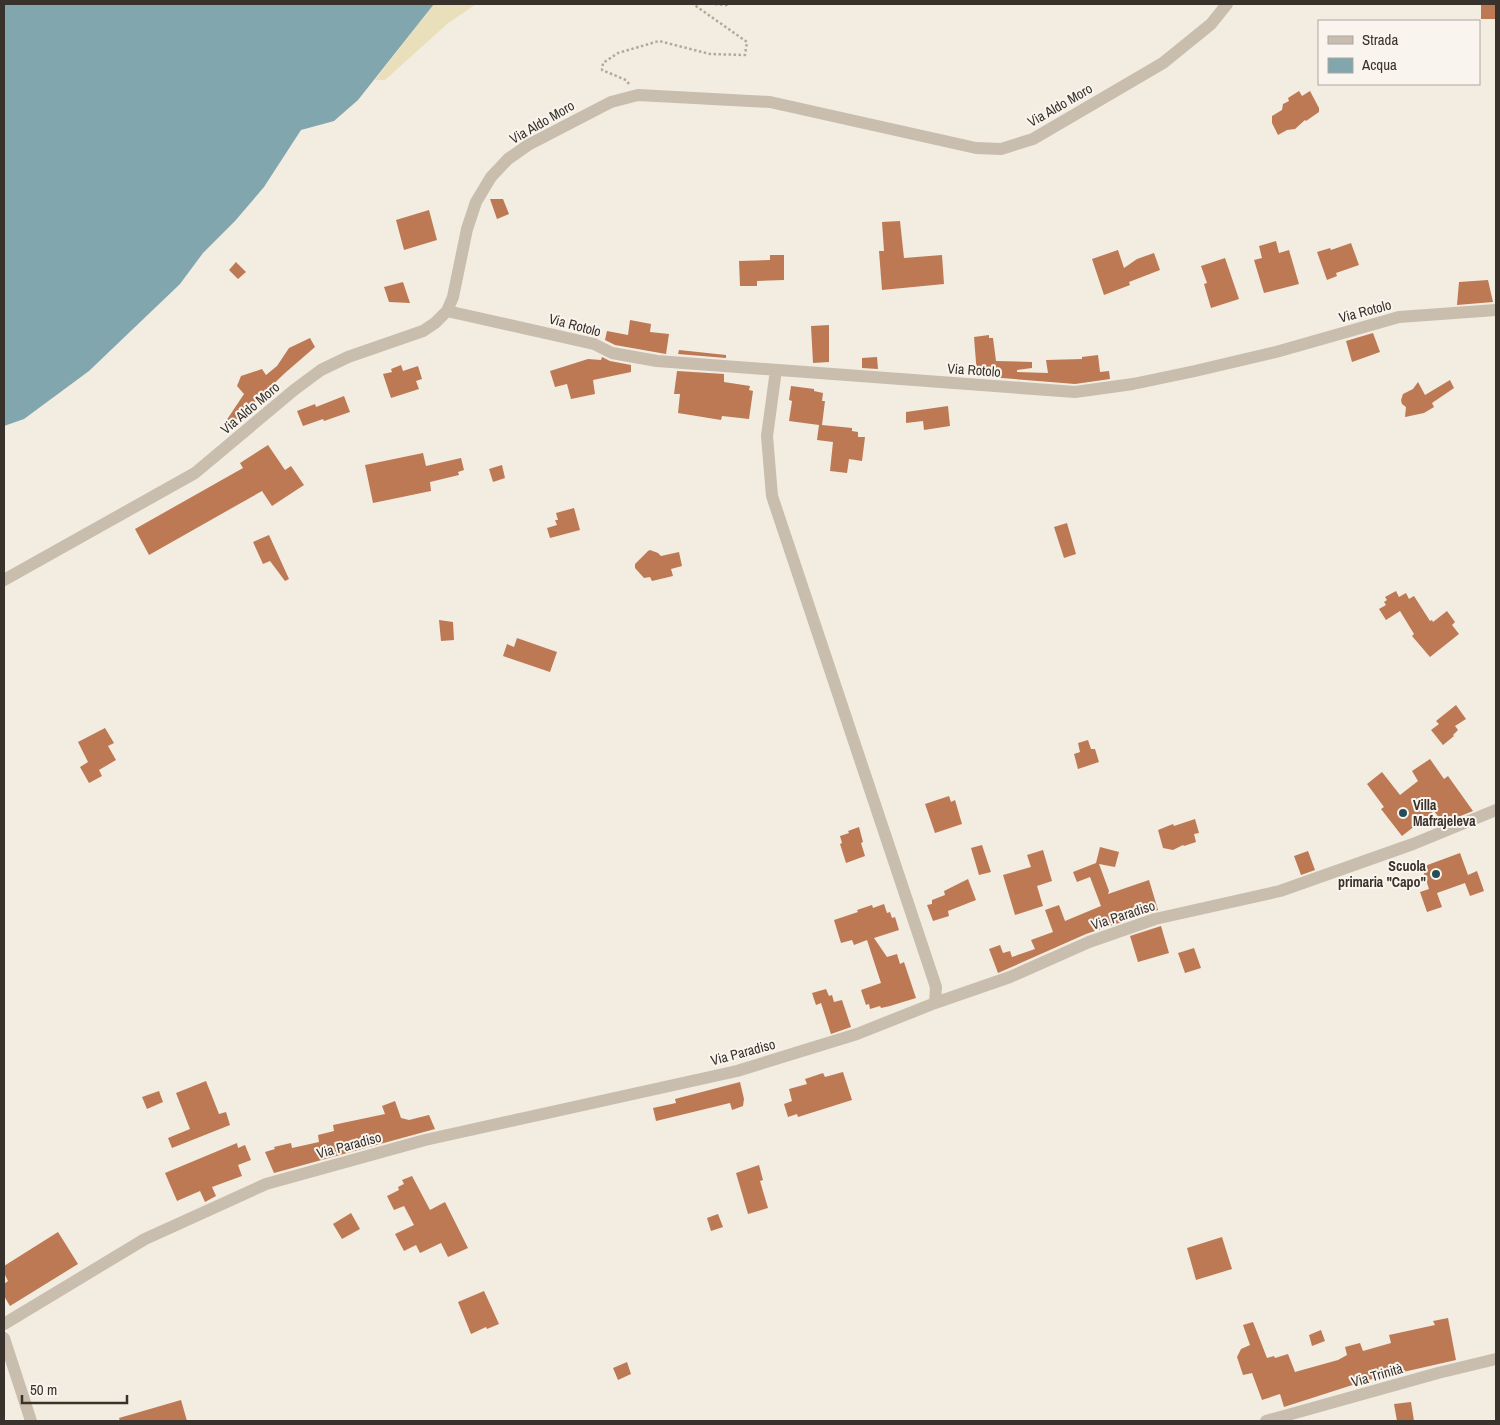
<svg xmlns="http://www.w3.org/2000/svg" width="1500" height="1425" viewBox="0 0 1500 1425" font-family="'Archivo Narrow',sans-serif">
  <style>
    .sand { fill: #eadfbb }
    .water { fill: #82a6ad }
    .building { fill: #bd7954 }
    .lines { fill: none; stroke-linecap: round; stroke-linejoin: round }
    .path { stroke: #b5a898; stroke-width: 2.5; stroke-dasharray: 2.5 2.5; stroke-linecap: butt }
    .minor { stroke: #c9bdad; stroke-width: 12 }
    .poi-dot { fill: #244e57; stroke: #f9f5ee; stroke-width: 2 }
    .labels { text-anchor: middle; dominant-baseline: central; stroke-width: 4; stroke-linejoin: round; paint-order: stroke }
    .street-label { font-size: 14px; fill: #39312b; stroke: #f9f5ee }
    .poi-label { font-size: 14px; font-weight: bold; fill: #39312b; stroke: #f9f5ee; text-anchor: start }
  </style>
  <rect width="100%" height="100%" fill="#f2ece1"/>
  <path class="sand" d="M 434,4 L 476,4 L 447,24 L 385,80 L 375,80 Z"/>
  <path class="water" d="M 4,4 L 434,4 L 358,100 L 334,121 L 301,130 L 264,187 L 235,221 L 203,253 L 180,284 L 89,371 L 24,419 L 4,426 Z"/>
  <path class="building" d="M 1481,4 L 1496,4 L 1496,19 L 1481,19 Z
    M 1299,91 L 1302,96 L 1310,91 L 1319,108 L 1319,112 L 1306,121 L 1305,120 L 1295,129 L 1287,130 L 1278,135 L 1272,123 L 1272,116 L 1282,110 L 1283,104 L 1289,101 L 1288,98 Z
    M 490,199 L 503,199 L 509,214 L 497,219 Z
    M 429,210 L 437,240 L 404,250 L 396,220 Z
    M 900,221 L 904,258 L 942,255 L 944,284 L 882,290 L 879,251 L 884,251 L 882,222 Z
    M 1276,241 L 1279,253 L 1289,250 L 1299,284 L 1264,293 L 1254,260 L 1262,258 L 1259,246 Z
    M 1351,243 L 1359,265 L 1336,273 L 1337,276 L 1327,280 L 1317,252 L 1330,248 L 1331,250 Z
    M 1118,250 L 1124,268 L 1137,259 L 1154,253 L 1160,270 L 1129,282 L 1130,285 L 1104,295 L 1092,259 Z
    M 770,255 L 784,255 L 784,280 L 757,281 L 757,286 L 740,286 L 739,261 L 770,260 Z
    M 1225,258 L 1239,299 L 1211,308 L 1204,284 L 1207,283 L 1201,266 Z
    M 236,262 L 246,272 L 238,279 L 229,270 Z
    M 1488,280 L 1493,302 L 1457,305 L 1459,282 Z
    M 403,282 L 410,303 L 389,302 L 384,287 Z
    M 630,320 L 651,324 L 650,332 L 669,334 L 666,354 L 615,345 L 605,340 L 607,331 L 628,335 Z
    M 829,325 L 829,362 L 813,363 L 811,326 Z
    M 1373,333 L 1380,352 L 1352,362 L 1346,341 Z
    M 989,335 L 989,338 L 993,338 L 996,361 L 1032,362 L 1032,368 L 1017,370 L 1017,372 L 1048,373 L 1046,360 L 1082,359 L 1082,357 L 1098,355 L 1100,372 L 1109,371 L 1110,379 L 1075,384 L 989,377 L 989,374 L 977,375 L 974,337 Z
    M 310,338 L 315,347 L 285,373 L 225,430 L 222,427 L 244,394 L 237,386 L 241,376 L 262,369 L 266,375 L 277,366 L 289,348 Z
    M 679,350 L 726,355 L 726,358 L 678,354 Z
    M 602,357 L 610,361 L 631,365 L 631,372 L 593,380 L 595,394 L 571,399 L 567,384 L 555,387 L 550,371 L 588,359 L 601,360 Z
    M 877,357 L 878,369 L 862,368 L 862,358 Z
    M 401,365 L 403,371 L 418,366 L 422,379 L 416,381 L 419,389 L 391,398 L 383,374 L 392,372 L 391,369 Z
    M 677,371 L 724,374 L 724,382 L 750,386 L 749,390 L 753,391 L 749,419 L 722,416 L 721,420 L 678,413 L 680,394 L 674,394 Z
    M 1450,380 L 1454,388 L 1432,403 L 1434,407 L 1424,413 L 1405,417 L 1406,407 L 1402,404 L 1401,400 L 1403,394 L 1413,389 L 1418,382 L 1425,395 Z
    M 791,386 L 814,389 L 814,391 L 823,393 L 822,401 L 825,401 L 822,425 L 852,428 L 852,431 L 858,432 L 858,437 L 865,437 L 862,461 L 849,459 L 847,473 L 830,471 L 833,442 L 817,440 L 819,425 L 789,421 L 792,401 L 789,400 Z
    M 344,396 L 350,412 L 324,421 L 323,419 L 303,426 L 297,411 L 315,404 L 316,407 Z
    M 948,406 L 950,426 L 924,430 L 923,421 L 906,423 L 906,412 Z
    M 268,445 L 285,470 L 291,466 L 304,485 L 272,506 L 262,491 L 149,555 L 135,529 L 243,468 L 240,463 Z
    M 423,453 L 426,466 L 461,458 L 464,470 L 458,472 L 459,475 L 430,482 L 431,491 L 373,503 L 365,465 Z
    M 502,465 L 505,478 L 493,482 L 489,469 Z
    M 574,508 L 580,530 L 550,538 L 547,528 L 557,525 L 555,520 L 558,520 L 556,513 Z
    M 1067,523 L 1076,554 L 1064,558 L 1054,527 Z
    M 269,535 L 289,579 L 285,581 L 270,561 L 263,564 L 253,542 Z
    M 650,550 L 658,553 L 661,556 L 679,552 L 682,566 L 671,569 L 673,576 L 652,581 L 650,577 L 644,578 L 635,568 L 635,564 L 648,551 Z
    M 1396,591 L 1399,597 L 1406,593 L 1409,599 L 1414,596 L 1430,621 L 1432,620 L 1433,622 L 1447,611 L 1455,622 L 1452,625 L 1459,634 L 1430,657 L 1412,636 L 1414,634 L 1400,611 L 1386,620 L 1379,609 L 1386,605 L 1384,602 L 1387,600 L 1385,597 Z
    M 439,620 L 453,622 L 454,640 L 441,641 Z
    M 517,638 L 557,652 L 550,672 L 503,656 L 507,644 L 514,647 Z
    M 1456,705 L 1466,719 L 1455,726 L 1458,730 L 1453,735 L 1454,736 L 1443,745 L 1431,730 L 1439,724 L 1436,721 Z
    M 105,728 L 114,743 L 108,746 L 116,760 L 99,770 L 102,776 L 89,783 L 80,767 L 88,762 L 78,742 Z
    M 1088,740 L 1091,749 L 1095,749 L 1099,762 L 1078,769 L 1074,754 L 1080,752 L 1078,743 Z
    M 1430,759 L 1444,779 L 1448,776 L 1473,811 L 1443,823 L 1434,811 L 1402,836 L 1381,809 L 1384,807 L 1367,784 L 1382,772 L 1400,795 L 1418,781 L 1412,771 Z
    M 949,796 L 951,802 L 955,800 L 962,824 L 935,833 L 925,804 Z
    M 1195,819 L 1199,833 L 1194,834 L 1196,842 L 1184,846 L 1183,845 L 1173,850 L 1163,848 L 1158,830 L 1173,824 L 1174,826 Z
    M 859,827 L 863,842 L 861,843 L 865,856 L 846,863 L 840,844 L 842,843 L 840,836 L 849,833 L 848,831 Z
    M 982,845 L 991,872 L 979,875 L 971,848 Z
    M 1100,847 L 1119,852 L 1115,867 L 1099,864 L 1109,891 L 1108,894 L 1149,880 L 1158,910 L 1086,934 L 998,973 L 989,949 L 1000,945 L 1003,953 L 1010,951 L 1012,957 L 1035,949 L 1031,940 L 1053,932 L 1045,910 L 1059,905 L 1065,921 L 1101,906 L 1090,877 L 1077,882 L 1073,872 L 1096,863 Z
    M 1043,850 L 1052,881 L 1037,886 L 1043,906 L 1015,915 L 1003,875 L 1031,867 L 1027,855 Z
    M 1308,851 L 1315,870 L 1301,875 L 1294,856 Z
    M 1460,853 L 1468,875 L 1477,871 L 1484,891 L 1470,896 L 1465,883 L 1437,893 L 1442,907 L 1427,912 L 1420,892 L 1429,889 L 1422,867 Z
    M 968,879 L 976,900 L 948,911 L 949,916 L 933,921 L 927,905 L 932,904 L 932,900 L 945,895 L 944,891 Z
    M 884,904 L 887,913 L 890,912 L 892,918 L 895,917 L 899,930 L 874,938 L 887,957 L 897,954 L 900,964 L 904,962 L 916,998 L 890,1006 L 881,1008 L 880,1006 L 870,1009 L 869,1004 L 866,1005 L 861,990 L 881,983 L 867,940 L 854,945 L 852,940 L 841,943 L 834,920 L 858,912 L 857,910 L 872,905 L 873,908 Z
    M 1161,926 L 1169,953 L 1138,962 L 1130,936 Z
    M 1194,948 L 1201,968 L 1185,973 L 1178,953 Z
    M 826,989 L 829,996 L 832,995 L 834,1002 L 842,1000 L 851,1027 L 831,1034 L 821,1003 L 816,1005 L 812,993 Z
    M 843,1072 L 852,1100 L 798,1117 L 797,1114 L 788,1117 L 784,1104 L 792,1101 L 789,1089 L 807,1084 L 805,1079 L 823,1073 L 825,1077 Z
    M 206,1081 L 219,1114 L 226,1112 L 230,1125 L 172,1148 L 168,1138 L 190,1129 L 176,1093 Z
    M 740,1082 L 744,1099 L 743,1106 L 732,1110 L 730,1103 L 656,1121 L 653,1108 L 676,1103 L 675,1099 Z
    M 159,1091 L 163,1102 L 147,1109 L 142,1097 Z
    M 395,1101 L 401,1118 L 409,1120 L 429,1115 L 435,1129 L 274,1173 L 265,1152 L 275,1149 L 274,1147 L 291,1143 L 292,1148 L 319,1142 L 318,1135 L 334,1131 L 333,1125 L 385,1114 L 382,1106 Z
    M 237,1143 L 238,1148 L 245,1145 L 251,1160 L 238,1165 L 242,1176 L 212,1187 L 216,1196 L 205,1202 L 200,1191 L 177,1201 L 165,1173 Z
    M 759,1165 L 763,1180 L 760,1181 L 768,1208 L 748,1214 L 736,1173 Z
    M 412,1176 L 430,1210 L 445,1202 L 468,1248 L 448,1257 L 441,1243 L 420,1253 L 416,1245 L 404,1251 L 395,1234 L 414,1225 L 404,1206 L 394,1210 L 387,1196 L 399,1190 L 398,1187 L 404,1184 L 402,1180 Z
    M 351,1213 L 360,1229 L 342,1239 L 333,1224 Z
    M 718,1214 L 723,1227 L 711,1231 L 707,1218 Z
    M 58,1232 L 78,1264 L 10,1306 L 4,1296 L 4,1284 L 8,1281 L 4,1273 L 4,1266 Z
    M 1222,1237 L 1232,1269 L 1196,1280 L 1187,1248 Z
    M 484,1291 L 499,1324 L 487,1329 L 486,1327 L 471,1334 L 458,1302 Z
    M 1448,1318 L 1456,1360 L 1368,1380 L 1284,1407 L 1280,1394 L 1262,1400 L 1252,1373 L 1243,1375 L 1237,1357 L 1241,1349 L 1250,1345 L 1243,1325 L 1253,1322 L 1267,1358 L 1274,1356 L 1275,1358 L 1288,1354 L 1295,1372 L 1338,1360 L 1347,1355 L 1345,1347 L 1360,1343 L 1363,1351 L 1391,1343 L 1389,1335 L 1435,1325 L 1433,1321 Z
    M 1321,1330 L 1325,1341 L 1312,1346 L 1309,1335 Z
    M 627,1362 L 631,1374 L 618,1380 L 613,1368 Z
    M 181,1400 L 187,1421 L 120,1421 L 119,1418 Z
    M 1411,1402 L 1414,1421 L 1397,1421 L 1394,1404 Z"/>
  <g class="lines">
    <path class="path" d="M 715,4 L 726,5 L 729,4
      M 629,84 L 626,80 L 602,70 L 603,63 L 618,53 L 659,41 L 710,54 L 745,55 L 747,42 L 693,4"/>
    <path class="minor" d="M 447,311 L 594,344 L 612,353 L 657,361 L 1075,392 L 1133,384 L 1195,371 L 1276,352 L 1399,317 L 1496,310
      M 776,370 L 767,436 L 772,496 L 936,987 L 935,1003
      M 4,580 L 195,473 L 294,390 L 321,370 L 348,357 L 423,331 L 435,323 L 447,311 L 453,297 L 467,229 L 476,202 L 491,177 L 508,159 L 528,145 L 611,102 L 638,95 L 770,102 L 976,148 L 1001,149 L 1033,139 L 1163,63 L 1211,24 L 1227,4
      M 4,1324 L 145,1239 L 266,1184 L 425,1140 L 737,1071 L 857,1034 L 935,1003 L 1010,977 L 1089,942 L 1155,919 L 1280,891 L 1413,844 L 1496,810
      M 4,1338 L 31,1421
      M 1266,1421 L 1438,1373 L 1496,1359"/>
  </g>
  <g class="poi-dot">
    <circle cx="1403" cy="813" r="5"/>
    <circle cx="1436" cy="874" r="5"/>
  </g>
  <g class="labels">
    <g class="street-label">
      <text transform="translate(1060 105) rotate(-30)">Via Aldo Moro</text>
      <text transform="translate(542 122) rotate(-30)">Via Aldo Moro</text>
      <text transform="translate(1365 311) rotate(-15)">Via Rotolo</text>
      <text transform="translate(575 325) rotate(15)">Via Rotolo</text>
      <text transform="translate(974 370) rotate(4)">Via Rotolo</text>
      <text transform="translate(250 408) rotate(-40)">Via Aldo Moro</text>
      <text transform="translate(1123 915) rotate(-18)">Via Paradiso</text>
      <text transform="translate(743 1052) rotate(-15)">Via Paradiso</text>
      <text transform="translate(349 1145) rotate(-15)">Via Paradiso</text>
      <text transform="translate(1377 1375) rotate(-16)">Via Trinità</text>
    </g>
    <g class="poi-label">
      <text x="1413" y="805">Villa<tspan x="1413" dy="16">Mafrajeleva</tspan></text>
      <text x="1426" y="866" text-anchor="end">Scuola<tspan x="1426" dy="16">primaria "Capo"</tspan></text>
    </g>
  </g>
  <rect width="1500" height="1425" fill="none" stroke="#39312b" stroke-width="10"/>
  <rect x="1318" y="20" width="162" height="65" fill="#f9f5ee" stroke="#aca7a0"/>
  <rect x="1328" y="36" width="25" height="8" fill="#c9bdad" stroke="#aca7a0"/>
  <text x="1362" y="45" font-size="15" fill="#39312b">Strada</text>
  <rect x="1328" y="58" width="25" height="15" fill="#82a6ad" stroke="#aca7a0"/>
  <text x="1362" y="70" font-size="15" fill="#39312b">Acqua</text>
  <path d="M22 1395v8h105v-8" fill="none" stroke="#39312b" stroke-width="2.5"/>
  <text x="30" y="1395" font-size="15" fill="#39312b" stroke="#f9f5ee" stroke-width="4" paint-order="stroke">50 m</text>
</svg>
